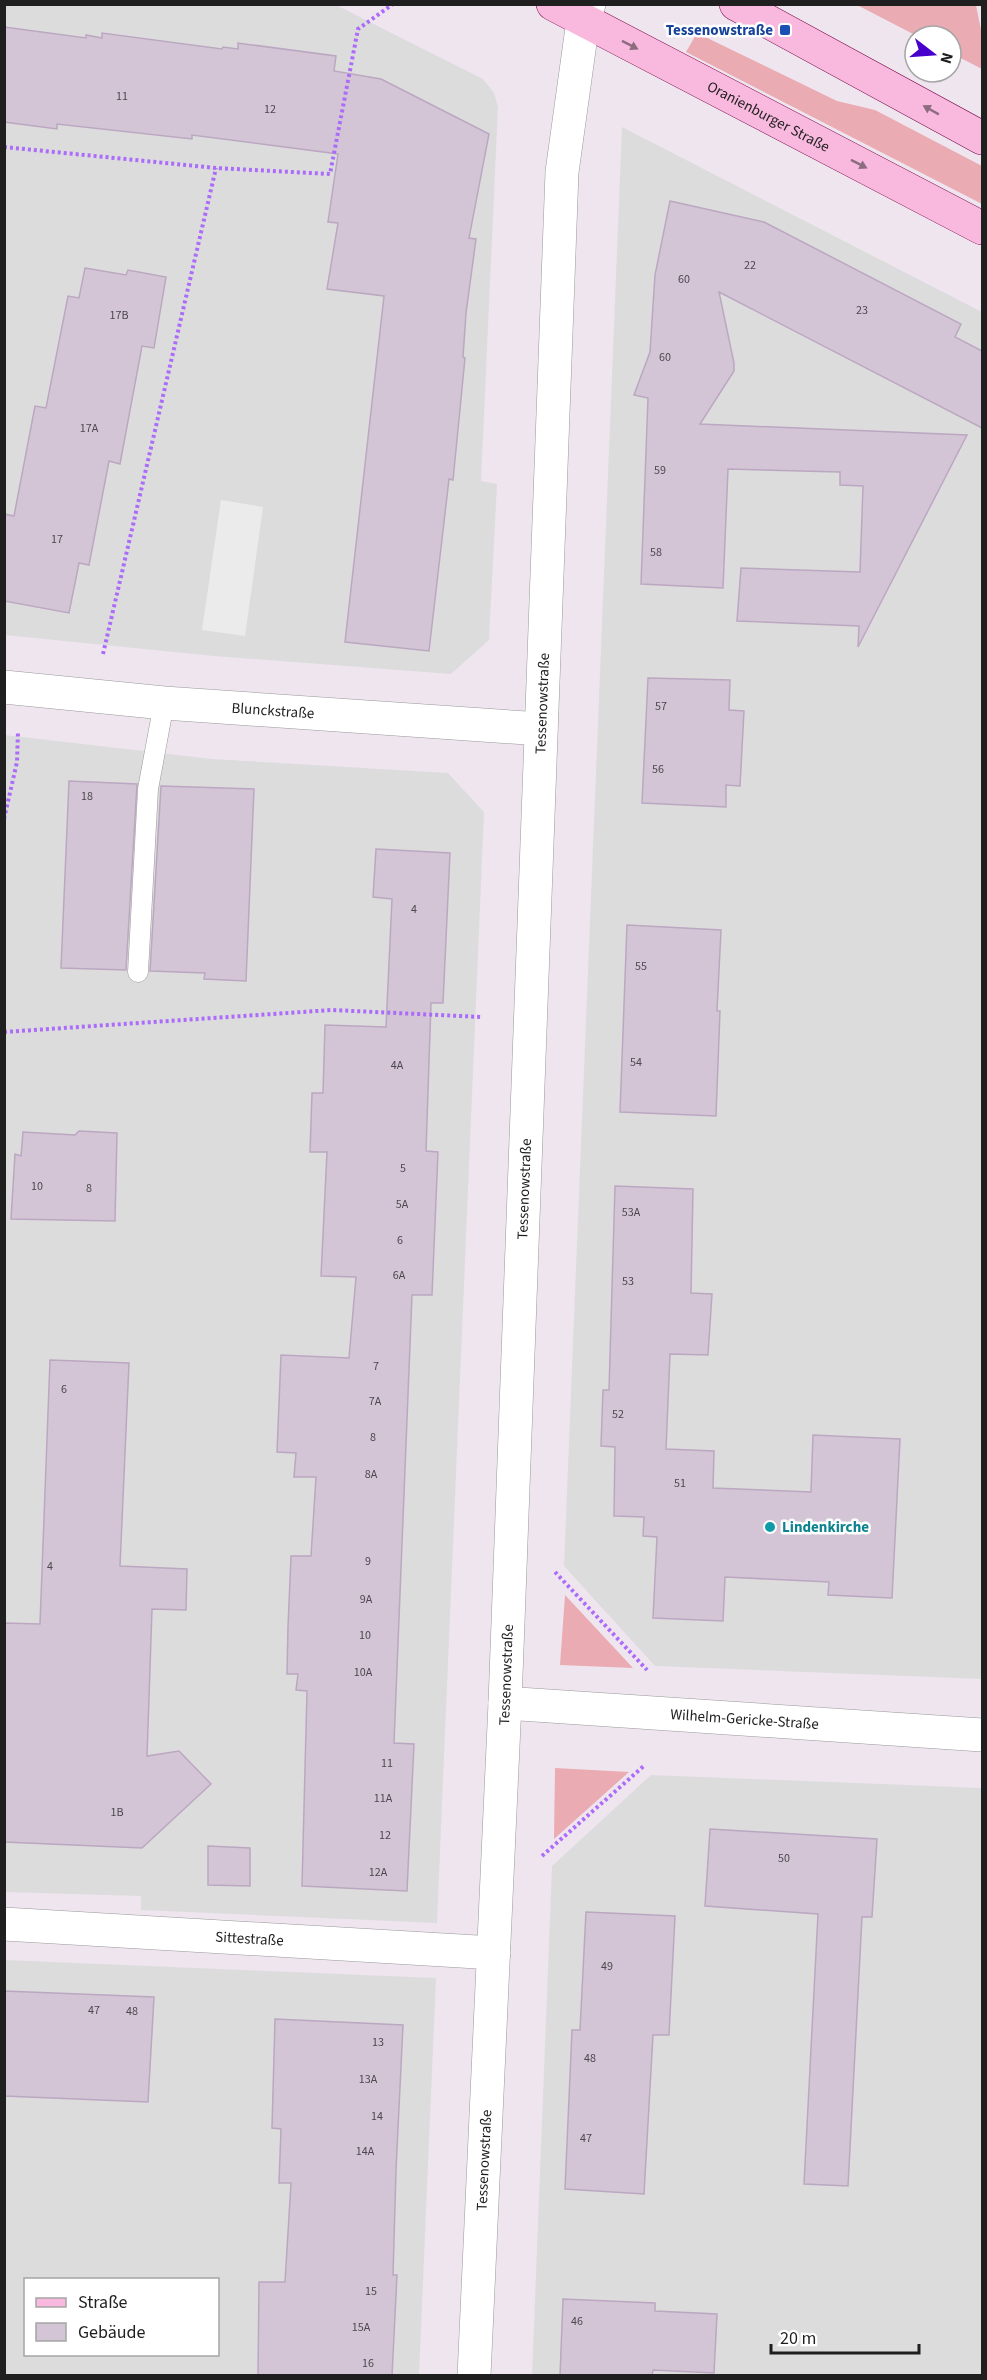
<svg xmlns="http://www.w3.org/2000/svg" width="987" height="2380" viewBox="0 0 987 2380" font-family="'Source Sans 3',sans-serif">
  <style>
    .residential { fill: #dcdcdd; fill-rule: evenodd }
    .grass { fill: #eaabb3 }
    .parking { fill: #ebebeb }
    .building { fill: #d3c5d6; stroke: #bca7c1; stroke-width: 1.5 }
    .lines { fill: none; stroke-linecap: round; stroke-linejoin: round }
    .lane-casing { stroke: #999; stroke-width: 21 }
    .street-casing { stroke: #999; stroke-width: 34 }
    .secondary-casing { stroke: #760542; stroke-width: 34 }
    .path { stroke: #ac6cfa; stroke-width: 4; stroke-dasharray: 3 3; stroke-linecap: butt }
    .lane { stroke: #fff; stroke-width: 20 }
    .street { stroke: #fff; stroke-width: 33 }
    .secondary { stroke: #f9b9df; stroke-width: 33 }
    .oneway { fill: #8c6c7f }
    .transit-dot { fill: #1a4fb4; stroke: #fff; stroke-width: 2 }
    .culture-dot { fill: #0f9aa8; stroke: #fff; stroke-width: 2 }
    .labels { text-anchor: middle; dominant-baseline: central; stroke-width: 5; stroke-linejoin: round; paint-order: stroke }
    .number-label { font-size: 12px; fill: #4c484d }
    .transit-label { font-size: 15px; font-weight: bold; fill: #164399; stroke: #fff; text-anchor: end }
    .street-label { font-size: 15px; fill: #1f1f1f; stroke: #fff }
    .culture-label { font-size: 15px; font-weight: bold; fill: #0d838f; stroke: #fff; text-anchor: start }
  </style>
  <rect width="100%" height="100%" fill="#efe5ef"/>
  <path class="residential" d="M 5,5 L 336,5 L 483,79 L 494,93 L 498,107 L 481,481 L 497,484 L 489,640 L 451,674 L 214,656 L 5,635 Z
    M 622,127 L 982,312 L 982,1679 L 655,1666 L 564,1566 Z
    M 5,735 L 212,759 L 448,773 L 484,812 L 437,1923 L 141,1910 L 141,1896 L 5,1892 Z
    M 651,1775 L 982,1788 L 982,2375 L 532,2376 L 552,1866 Z
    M 5,1960 L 436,1978 L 419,2375 L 5,2376 ZM 26,2280 L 218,2280 L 218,2354 L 26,2354 Z"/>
  <path class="grass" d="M 860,4 L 976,5 L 982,35 L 982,69 L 951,53 L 951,36 L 917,36 L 859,6 Z
    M 697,33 L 837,101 L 875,110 L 982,166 L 982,204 L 686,52 Z
    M 565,1595 L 633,1668 L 560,1665 Z
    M 555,1768 L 629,1772 L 554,1839 Z"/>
  <path class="parking" d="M 221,500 L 263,507 L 245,636 L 202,630 Z"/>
  <path class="building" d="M 4,27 L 86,38 L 86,35 L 102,38 L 102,33 L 222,49 L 223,47 L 238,49 L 238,43 L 336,56 L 334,71 L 381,79 L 489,134 L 469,238 L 476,239 L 466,313 L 463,357 L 465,358 L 453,480 L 449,479 L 429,651 L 345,642 L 384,296 L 327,289 L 338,223 L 328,222 L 338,154 L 192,135 L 192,139 L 57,124 L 57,129 L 4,122 Z
    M 670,201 L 764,222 L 961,324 L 955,337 L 982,351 L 982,428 L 719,292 L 734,363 L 734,371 L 700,424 L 967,435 L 858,647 L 859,626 L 737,621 L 741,568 L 860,572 L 863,486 L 840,485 L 840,472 L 728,469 L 723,588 L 641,584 L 648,398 L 634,395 L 650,352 L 655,275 Z
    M 85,268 L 126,275 L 128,270 L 166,277 L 154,348 L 142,346 L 120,464 L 109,461 L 89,565 L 79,563 L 69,613 L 4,601 L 4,514 L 14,516 L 35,406 L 46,408 L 68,296 L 79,298 Z
    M 648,678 L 730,680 L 729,710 L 744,711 L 740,786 L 726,785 L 726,807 L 642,803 Z
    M 69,781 L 137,784 L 126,970 L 61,968 Z
    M 161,786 L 254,789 L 246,981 L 204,979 L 205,973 L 150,971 Z
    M 376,849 L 450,853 L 443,1003 L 431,1003 L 426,1151 L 438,1152 L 432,1295 L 412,1295 L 394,1743 L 414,1744 L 407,1891 L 302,1886 L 307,1691 L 296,1690 L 298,1674 L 287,1674 L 288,1627 L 291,1556 L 311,1556 L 316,1477 L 294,1477 L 296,1453 L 277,1452 L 281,1355 L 349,1358 L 356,1277 L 321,1276 L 327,1152 L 310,1152 L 312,1093 L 323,1093 L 325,1025 L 386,1027 L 392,899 L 373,897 Z
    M 627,925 L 721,930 L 717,1011 L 720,1011 L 716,1116 L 620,1112 Z
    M 79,1131 L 117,1133 L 115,1221 L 11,1219 L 15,1154 L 21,1156 L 23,1132 L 75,1135 Z
    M 615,1186 L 693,1189 L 691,1293 L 712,1294 L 708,1355 L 670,1354 L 666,1449 L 714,1451 L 713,1488 L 811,1492 L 813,1435 L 900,1439 L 892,1598 L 828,1595 L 829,1582 L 725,1577 L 723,1621 L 653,1618 L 657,1537 L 643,1536 L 644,1517 L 614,1516 L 615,1447 L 601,1446 L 603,1390 L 609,1390 Z
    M 50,1360 L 129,1363 L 120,1566 L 187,1569 L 186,1610 L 152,1609 L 147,1756 L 179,1751 L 211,1784 L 142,1848 L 4,1842 L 4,1623 L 40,1624 Z
    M 710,1829 L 877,1839 L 872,1917 L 862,1917 L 848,2186 L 804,2184 L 818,1914 L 705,1906 Z
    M 208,1846 L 250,1848 L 250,1886 L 208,1885 Z
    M 586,1912 L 675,1916 L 669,2035 L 653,2035 L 644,2194 L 565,2189 L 572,2030 L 580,2030 Z
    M 4,1991 L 154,1997 L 148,2102 L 4,2096 Z
    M 275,2019 L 403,2025 L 396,2170 L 393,2275 L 397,2275 L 392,2376 L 258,2376 L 259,2282 L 285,2282 L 291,2183 L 279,2183 L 281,2129 L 272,2128 Z
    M 563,2299 L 655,2303 L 655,2311 L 717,2314 L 714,2373 L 653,2370 L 652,2376 L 560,2376 Z"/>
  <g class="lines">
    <g class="lane-casing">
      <path id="lane" d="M 138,972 L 148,789 L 164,703"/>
    </g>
    <g class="street-casing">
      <g id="street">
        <path id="s1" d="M 4,687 L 164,703 L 541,729"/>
        <path id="s2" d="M 505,1703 L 982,1735"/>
        <path id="s3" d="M 4,1924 L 494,1953"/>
        <path id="s4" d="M 474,2376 L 505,1703 L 562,172 L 583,21 L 589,4"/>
      </g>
    </g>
    <g class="secondary-casing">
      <g id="secondary">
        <path id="s5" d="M 553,4 L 982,228"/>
        <path d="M 736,4 L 982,138"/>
      </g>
    </g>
    <path class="path" d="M 4,147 L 216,168 L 330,174 L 358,29 L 393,4
      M 103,654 L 216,168
      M 4,819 L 17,762 L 18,731
      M 4,1032 L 332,1010 L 482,1017
      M 555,1572 L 647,1670
      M 542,1856 L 645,1765"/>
    <use href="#lane" class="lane"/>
    <use href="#street" class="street"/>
    <use href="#secondary" class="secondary"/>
  </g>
  <defs><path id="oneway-solid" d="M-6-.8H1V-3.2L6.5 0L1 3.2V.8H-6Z" transform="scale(1.5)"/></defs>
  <g class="oneway">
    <use href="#oneway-solid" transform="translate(630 45) rotate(27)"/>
    <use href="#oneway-solid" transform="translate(931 110) rotate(-151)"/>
    <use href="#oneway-solid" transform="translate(859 164) rotate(27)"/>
  </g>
  <rect class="transit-dot" x="779" y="24" width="12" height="12" rx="3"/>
  <circle class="culture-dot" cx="770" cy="1527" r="6"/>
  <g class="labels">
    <g class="number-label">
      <text x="122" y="96">11</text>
      <text x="270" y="109">12</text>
      <text x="750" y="265">22</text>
      <text x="684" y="279">60</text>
      <text x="862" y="310">23</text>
      <text x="119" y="315">17B</text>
      <text x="665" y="357">60</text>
      <text x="89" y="428">17A</text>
      <text x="660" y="470">59</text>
      <text x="57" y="539">17</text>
      <text x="656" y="552">58</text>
      <text x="661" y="706">57</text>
      <text x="658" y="769">56</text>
      <text x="87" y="796">18</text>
      <text x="414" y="909">4</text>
      <text x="641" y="966">55</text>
      <text x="636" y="1062">54</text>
      <text x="397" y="1065">4A</text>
      <text x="403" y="1168">5</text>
      <text x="37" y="1186">10</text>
      <text x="89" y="1188">8</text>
      <text x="402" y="1204">5A</text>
      <text x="631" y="1212">53A</text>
      <text x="400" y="1240">6</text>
      <text x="399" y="1275">6A</text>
      <text x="628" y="1281">53</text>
      <text x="376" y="1366">7</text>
      <text x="64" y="1389">6</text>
      <text x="375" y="1401">7A</text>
      <text x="618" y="1414">52</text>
      <text x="373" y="1437">8</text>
      <text x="371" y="1474">8A</text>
      <text x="680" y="1483">51</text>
      <text x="368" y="1561">9</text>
      <text x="50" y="1566">4</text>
      <text x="366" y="1599">9A</text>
      <text x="365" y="1635">10</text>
      <text x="363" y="1672">10A</text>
      <text x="387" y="1763">11</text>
      <text x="383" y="1798">11A</text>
      <text x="117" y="1812">1B</text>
      <text x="385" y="1835">12</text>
      <text x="784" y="1858">50</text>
      <text x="378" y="1872">12A</text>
      <text x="607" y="1966">49</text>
      <text x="94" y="2010">47</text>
      <text x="132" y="2011">48</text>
      <text x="378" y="2042">13</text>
      <text x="590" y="2058">48</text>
      <text x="368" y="2079">13A</text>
      <text x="377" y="2116">14</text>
      <text x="586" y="2138">47</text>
      <text x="365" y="2151">14A</text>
      <text x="371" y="2291">15</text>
      <text x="577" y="2321">46</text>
      <text x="361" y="2327">15A</text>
      <text x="368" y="2363">16</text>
    </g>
    <g class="transit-label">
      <text x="773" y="30">Tessenowstraße</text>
    </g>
    <g class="street-label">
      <text stroke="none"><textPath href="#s5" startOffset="243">Oranienburger Straße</textPath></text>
      <text stroke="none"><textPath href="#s4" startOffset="1674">Tessenowstraße</textPath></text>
      <text stroke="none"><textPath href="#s1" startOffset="270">Blunckstraße</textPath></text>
      <text stroke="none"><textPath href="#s4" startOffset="1188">Tessenowstraße</textPath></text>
      <text stroke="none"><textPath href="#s4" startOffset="702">Tessenowstraße</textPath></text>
      <text stroke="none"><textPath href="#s2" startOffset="240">Wilhelm-Gericke-Straße</textPath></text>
      <text stroke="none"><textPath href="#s3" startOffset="246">Sittestraße</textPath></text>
      <text stroke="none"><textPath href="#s4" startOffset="216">Tessenowstraße</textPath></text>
    </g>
    <g class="culture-label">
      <text x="782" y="1527">Lindenkirche</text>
    </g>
  </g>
  <rect width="987" height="2380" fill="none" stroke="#1f1f1f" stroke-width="12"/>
  <rect x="24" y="2278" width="195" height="78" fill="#ffffff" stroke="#a5a5a5" stroke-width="1.5"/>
  <rect x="36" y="2298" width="30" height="9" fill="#f9b9df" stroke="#a5a5a5" stroke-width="1.5"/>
  <text x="78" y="2308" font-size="18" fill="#1f1f1f">Straße</text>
  <rect x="36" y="2323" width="30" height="18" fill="#d3c5d6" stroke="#a5a5a5" stroke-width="1.5"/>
  <text x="78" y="2338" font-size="18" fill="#1f1f1f">Gebäude</text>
  <g transform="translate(933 54) rotate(107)"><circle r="28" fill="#ffffff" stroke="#a5a5a5" stroke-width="1.5"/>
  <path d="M0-4.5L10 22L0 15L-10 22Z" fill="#4800cd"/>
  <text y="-9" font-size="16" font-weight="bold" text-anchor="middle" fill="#1f1f1f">N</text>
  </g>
  <path d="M771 2344v9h148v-9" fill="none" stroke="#1f1f1f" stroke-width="3"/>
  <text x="780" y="2344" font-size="18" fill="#1f1f1f" stroke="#ffffff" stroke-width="4.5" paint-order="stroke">20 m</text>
</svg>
